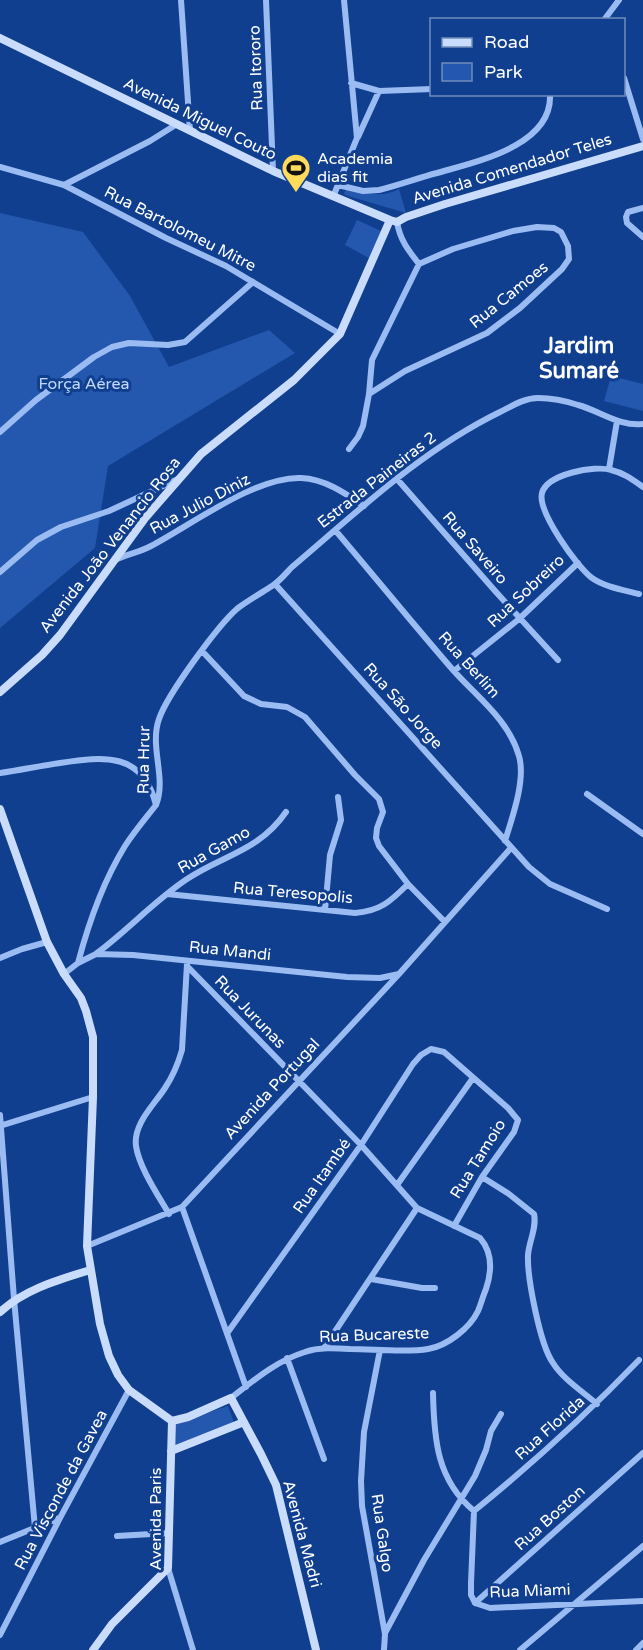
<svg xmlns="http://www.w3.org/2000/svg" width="643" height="1650" viewBox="0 0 643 1650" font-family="'Varela Round',sans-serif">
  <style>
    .green { fill: #2358ae }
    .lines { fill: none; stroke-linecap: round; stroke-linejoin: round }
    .street { stroke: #9bbcf2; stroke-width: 6 }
    .secondary { stroke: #cadcfc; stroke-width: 8 }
    .labels { text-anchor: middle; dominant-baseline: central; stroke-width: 6; stroke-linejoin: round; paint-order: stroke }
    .street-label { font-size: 16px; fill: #fff; stroke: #113f8f }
    .poi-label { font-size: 16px; fill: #fff; stroke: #113f8f; text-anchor: start }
    .park-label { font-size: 16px; fill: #c2d9fd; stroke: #113f8f }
    .district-label { font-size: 22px; font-weight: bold; fill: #fff; stroke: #113f8f }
  </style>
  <rect width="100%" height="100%" fill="#113f8f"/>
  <path class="green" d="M 399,189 L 406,213 L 345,195 L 344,193 L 346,190 C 367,190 378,200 399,189 Z
    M 0,213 L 83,232 L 130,296 L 169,367 L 269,330 L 295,353 L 108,466 L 95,548 L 0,628 Z
    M 357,220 L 381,231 L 369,258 L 345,245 Z
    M 611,376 L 643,384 L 643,411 L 604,401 Z
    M 228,1406 L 234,1423 L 175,1445 L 176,1423 Z"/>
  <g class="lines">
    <path class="street" d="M 181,0 L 190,131
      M 266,0 L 273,171
      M 604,20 L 619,0
      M 624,78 L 643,139
      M 351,83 L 379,91 L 432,89
      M 358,137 L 379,91
      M 0,167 L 64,185 L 166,238 L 226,266 L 340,334
      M 64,185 L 150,141 L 177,124
      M 338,185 L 363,191 L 379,190 C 399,185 418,178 437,173 C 475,162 553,146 550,94
      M 333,197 L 357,138 L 344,0
      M 643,208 L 628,212 L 626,217 L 627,223 L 643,237
      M 397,222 C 400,240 408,250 419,264
      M 0,432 L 36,400 L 94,357 L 112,347 L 129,343 L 168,345 L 185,342 L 253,282
      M 349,449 L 358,437 L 363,426 L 369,394 L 372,360 L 419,264 L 453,249 L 513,231 L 537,227 L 554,228 L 561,232 L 568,246 L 569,259 L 562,269 L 520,308 L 487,333 L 405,371 L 369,394
      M 609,469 L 617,421
      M 397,479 L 496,592 L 558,660
      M 335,530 C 375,577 413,624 453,670 C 477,697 509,720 519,756 C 526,780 512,818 505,841
      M 117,559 C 128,554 140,552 151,546 C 191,525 256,476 301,478 C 325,479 345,493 364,506
      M 0,572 L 37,540 L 61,527 L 109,511 L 178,479
      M 275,584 L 529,867 L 550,884 L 607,909
      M 639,594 C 624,590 605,587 592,578 C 577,567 537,511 542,493 C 547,474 595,465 611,470 C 624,473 633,480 643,487
      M 202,651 L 244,696 L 261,704 L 287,707 L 305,717 L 355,775 L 379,799 L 383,812 L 377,828 L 376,838 L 379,846 L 408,884 L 445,922
      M 454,671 L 519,619 L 578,563
      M 0,773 C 20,770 40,766 60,763 C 104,756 143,752 156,805
      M 587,794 L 643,834
      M 167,894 L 355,913 C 380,911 390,902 408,884
      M 325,910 L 330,855 L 341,820 L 338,797
      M 97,953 C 128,930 154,901 187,879 C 223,855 259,851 286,812
      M 0,958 L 22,949 L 47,942
      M 78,963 C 88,925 104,880 125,846 C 134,832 145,819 156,805 C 167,778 149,747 159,719 C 167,695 218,625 238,608 C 249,600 261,593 272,586 C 280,581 286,573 292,567 C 358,511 422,450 500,412 C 512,406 524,398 538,398 C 551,398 566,401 578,405 C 600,411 620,427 643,424
      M 187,966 L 361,1145 L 417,1208 L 480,1238 C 493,1253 492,1271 486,1289 C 483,1296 481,1304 478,1311 C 470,1328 447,1346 428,1349 C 406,1353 373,1349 350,1349 C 335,1348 319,1347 305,1352 C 276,1361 254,1380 231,1398
      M 64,974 L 78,963 L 96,954 L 133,955 L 347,977 L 380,978 L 399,974
      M 0,1115 L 14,1299 L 35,1528
      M 0,1126 L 93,1097
      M 482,1177 L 509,1194 L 534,1214 C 537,1228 529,1241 528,1255 C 527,1277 540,1345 553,1363 C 563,1379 582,1391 597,1404
      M 397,1185 L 473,1078
      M 182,1207 L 246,1387
      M 169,1214 C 158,1195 139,1167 136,1146 C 133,1124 154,1105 165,1088 C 173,1076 178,1064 182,1050 L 187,964
      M 87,1246 L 182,1207 L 399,974 L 510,849
      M 371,1279 L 422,1288 L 435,1288
      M 228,1332 L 361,1145 L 413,1064 L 421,1055 L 431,1049 L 444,1052 L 508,1108 L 518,1120 L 514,1132 L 482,1177 L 454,1226
      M 324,1348 L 417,1208
      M 380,1350 L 364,1432 L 361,1481 L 362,1506 L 385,1634 L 384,1650
      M 287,1358 L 324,1459
      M 433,1393 C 434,1440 437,1480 474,1511
      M 474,1511 L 471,1583 L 471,1595 L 475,1603 L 490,1608 L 643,1601
      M 474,1511 C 533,1463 586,1415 639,1360
      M 117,1536 L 169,1533
      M 0,1542 L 59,1518
      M 168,1568 L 193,1650
      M 475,1603 L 643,1453
      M 385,1633 L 424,1560 L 475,1476 L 486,1450 L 491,1431 L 501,1414
      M 0,1635 L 60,1518 L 129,1390
      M 520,1650 L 643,1546
      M 636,1650 L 643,1643"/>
    <path class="secondary" d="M 0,38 L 273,171 L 390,220 L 397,222 L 406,217 L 445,204 L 643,146
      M 0,692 L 42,655 L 60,635 L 146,517 L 201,454 L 294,380 L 340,334 L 390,220
      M 0,809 L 47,942 L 64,974 L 81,998 L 86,1011 L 93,1037 L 93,1097 L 87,1246 L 100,1324 L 109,1356 L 118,1375 L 129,1390 L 172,1421
      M 0,1312 C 25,1289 58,1280 90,1270
      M 172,1421 L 188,1417 L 231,1398 L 261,1454 L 276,1485 L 316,1650
      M 171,1451 L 244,1422
      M 93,1650 L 112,1624 L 168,1568 L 172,1421"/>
  </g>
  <defs>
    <g id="stadium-pin" transform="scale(1.5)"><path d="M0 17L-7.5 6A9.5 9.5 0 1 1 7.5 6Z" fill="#ffdb5c" stroke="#113f8f"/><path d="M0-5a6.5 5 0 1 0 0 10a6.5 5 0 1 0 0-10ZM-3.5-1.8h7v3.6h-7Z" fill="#111"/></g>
  </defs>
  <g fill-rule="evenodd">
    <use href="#stadium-pin" x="296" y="168"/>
  </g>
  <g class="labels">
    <g class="street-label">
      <text transform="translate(256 68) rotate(-92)">Rua Itororo</text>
      <text transform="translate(200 119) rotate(26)">Avenida Miguel Couto</text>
      <text transform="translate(512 169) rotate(-17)">Avenida Comendador Teles</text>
      <text transform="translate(180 229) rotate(27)">Rua Bartolomeu Mitre</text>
      <text transform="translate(509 295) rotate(-39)">Rua Camoes</text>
      <text transform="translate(377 480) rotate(-38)">Estrada Paineiras 2</text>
      <text transform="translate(200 504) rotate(-28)">Rua Julio Diniz</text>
      <text transform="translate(110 545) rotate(-52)">Avenida João Venancio Rosa</text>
      <text transform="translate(475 548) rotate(49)">Rua Saveiro</text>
      <text transform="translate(526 591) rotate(-43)">Rua Sobreiro</text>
      <text transform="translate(469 665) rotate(48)">Rua Berlim</text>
      <text transform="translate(403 706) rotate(48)">Rua São Jorge</text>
      <text transform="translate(144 760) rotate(-89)">Rua Hrur</text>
      <text transform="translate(214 850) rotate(-29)">Rua Gamo</text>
      <text transform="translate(293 893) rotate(5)">Rua Teresopolis</text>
      <text transform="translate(230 951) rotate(6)">Rua Mandi</text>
      <text transform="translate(250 1012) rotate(46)">Rua Jurunas</text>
      <text transform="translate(272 1089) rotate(-47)">Avenida Portugal</text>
      <text transform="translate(478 1159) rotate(-58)">Rua Tamoio</text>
      <text transform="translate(322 1176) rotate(-55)">Rua Itambé</text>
      <text transform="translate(374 1335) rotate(-2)">Rua Bucareste</text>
      <text transform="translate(550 1428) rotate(-42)">Rua Florida</text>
      <text transform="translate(61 1490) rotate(-62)">Rua Visconde da Gavea</text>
      <text transform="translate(550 1518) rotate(-42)">Rua Boston</text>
      <text transform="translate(156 1519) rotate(-90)">Avenida Paris</text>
      <text transform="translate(382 1533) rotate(82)">Rua Galgo</text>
      <text transform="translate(302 1534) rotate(75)">Avenida Madri</text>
      <text transform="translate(530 1591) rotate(-2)">Rua Miami</text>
    </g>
    <g class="poi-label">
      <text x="317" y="159">Academia<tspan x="317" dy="18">dias fit</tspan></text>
    </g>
    <g class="park-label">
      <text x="84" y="384">Força Aérea</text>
    </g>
    <g class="district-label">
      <text x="579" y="346">Jardim<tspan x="579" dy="25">Sumaré</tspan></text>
    </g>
  </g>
  <rect x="430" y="18" width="195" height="78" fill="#113f8f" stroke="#708cbc" stroke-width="1.5"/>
  <rect x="442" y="38" width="30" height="9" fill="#cadcfc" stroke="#708cbc" stroke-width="1.5"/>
  <text x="484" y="48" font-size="18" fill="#ffffff">Road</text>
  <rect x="442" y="63" width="30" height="18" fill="#2358ae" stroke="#708cbc" stroke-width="1.5"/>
  <text x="484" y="78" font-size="18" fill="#ffffff">Park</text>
</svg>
